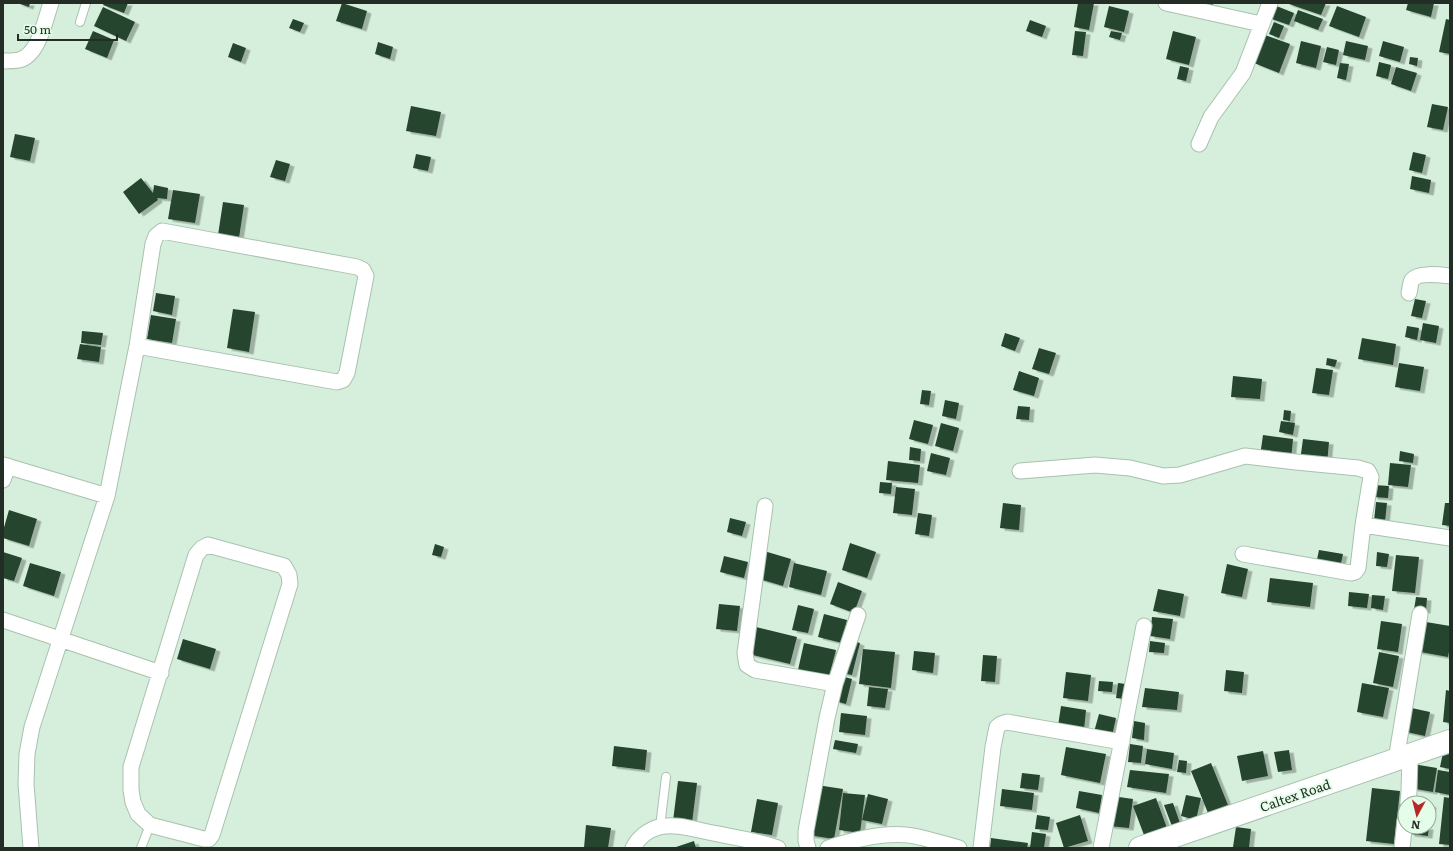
<svg xmlns="http://www.w3.org/2000/svg" width="1453" height="851" viewBox="0 0 1453 851" font-family="Literata,serif">
  <style>
    .building { fill: #27442f; filter: url(#shadow) }
    .lines { fill: none; stroke-linecap: round; stroke-linejoin: round }
    .lane-casing { stroke: #a9c1af; stroke-width: 10 }
    .street-casing { stroke: #a9c1af; stroke-width: 17 }
    .secondary-casing { stroke: #a9c1af; stroke-width: 24 }
    .lane { stroke: #fff; stroke-width: 8 }
    .street { stroke: #fff; stroke-width: 15 }
    .secondary { stroke: #fff; stroke-width: 22 }
    .labels { text-anchor: middle; dominant-baseline: central; stroke-width: 4; stroke-linejoin: round; paint-order: stroke }
    .street-label { font-size: 13px; fill: #232c25; stroke: #e3fde9 }
  </style>
  <defs>
    <filter id="shadow"><feDropShadow dx="4.5" dy="2.5" stdDeviation="0" flood-color="#0004"/></filter>
  </defs>
  <rect width="100%" height="100%" fill="#d6efdc"/>
  <path class="building" d="M 17,3 L 30,3 L 29,7 Z
    M 104,3 L 128,3 L 124,13 L 103,5 Z
    M 342,3 L 367,11 L 362,29 L 336,21 Z
    M 1078,3 L 1094,3 L 1089,30 L 1074,27 Z
    M 1203,3 L 1213,3 L 1212,12 L 1202,10 Z
    M 1286,3 L 1326,3 L 1321,15 Z
    M 1408,3 L 1434,3 L 1431,17 L 1406,10 Z
    M 1274,5 L 1294,13 L 1289,25 L 1269,18 Z
    M 1109,6 L 1129,11 L 1124,32 L 1104,27 Z
    M 1337,6 L 1366,17 L 1359,37 L 1329,26 Z
    M 103,7 L 135,22 L 126,41 L 94,26 Z
    M 1298,10 L 1323,19 L 1318,30 L 1294,21 Z
    M 293,19 L 304,23 L 300,32 L 289,28 Z
    M 1446,19 L 1450,20 L 1450,54 L 1439,52 Z
    M 1030,20 L 1046,26 L 1042,37 L 1026,31 Z
    M 1274,22 L 1284,26 L 1279,38 L 1269,34 Z
    M 93,31 L 114,40 L 107,58 L 85,49 Z
    M 1075,31 L 1086,32 L 1083,56 L 1072,55 Z
    M 1111,31 L 1122,33 L 1120,40 L 1109,37 Z
    M 1173,31 L 1196,37 L 1189,65 L 1166,59 Z
    M 1265,35 L 1290,44 L 1279,73 L 1254,63 Z
    M 1301,41 L 1321,46 L 1316,68 L 1296,63 Z
    M 1346,41 L 1368,46 L 1365,60 L 1343,55 Z
    M 1383,41 L 1404,47 L 1400,62 L 1379,56 Z
    M 378,42 L 393,47 L 390,59 L 375,54 Z
    M 233,43 L 246,48 L 241,62 L 228,57 Z
    M 1327,47 L 1339,50 L 1336,65 L 1323,62 Z
    M 1410,57 L 1418,58 L 1417,66 L 1409,64 Z
    M 1379,62 L 1391,65 L 1388,79 L 1376,76 Z
    M 1340,63 L 1349,64 L 1346,80 L 1337,78 Z
    M 1180,66 L 1189,68 L 1186,81 L 1177,79 Z
    M 1396,67 L 1417,73 L 1411,91 L 1391,84 Z
    M 1432,104 L 1448,107 L 1443,130 L 1427,127 Z
    M 411,106 L 441,112 L 436,136 L 406,131 Z
    M 15,134 L 35,138 L 30,161 L 10,157 Z
    M 1413,152 L 1426,155 L 1422,173 L 1409,170 Z
    M 416,154 L 431,157 L 428,171 L 413,168 Z
    M 276,160 L 290,164 L 285,181 L 270,177 Z
    M 1412,176 L 1431,180 L 1429,193 L 1410,189 Z
    M 141,178 L 153,193 L 154,185 L 168,188 L 167,199 L 157,198 L 158,200 L 139,214 L 123,192 Z
    M 173,190 L 200,194 L 195,223 L 168,219 Z
    M 223,202 L 244,205 L 239,238 L 218,235 Z
    M 156,293 L 175,296 L 172,315 L 153,311 Z
    M 1415,299 L 1426,301 L 1422,318 L 1411,316 Z
    M 233,309 L 255,312 L 249,352 L 227,348 Z
    M 151,315 L 176,319 L 172,343 L 147,339 Z
    M 1423,323 L 1439,326 L 1436,343 L 1420,340 Z
    M 1407,326 L 1419,328 L 1417,340 L 1405,337 Z
    M 82,331 L 103,333 L 101,345 L 81,343 Z
    M 1005,333 L 1020,338 L 1015,351 L 1001,346 Z
    M 1362,338 L 1396,344 L 1393,365 L 1358,359 Z
    M 80,344 L 101,347 L 99,362 L 77,359 Z
    M 1039,348 L 1056,353 L 1049,374 L 1032,369 Z
    M 1327,358 L 1337,360 L 1335,367 L 1326,365 Z
    M 1399,363 L 1424,367 L 1420,391 L 1395,387 Z
    M 1316,368 L 1333,370 L 1329,395 L 1312,393 Z
    M 1019,371 L 1039,378 L 1034,396 L 1013,390 Z
    M 1233,376 L 1262,379 L 1260,399 L 1231,397 Z
    M 922,390 L 931,391 L 929,405 L 920,404 Z
    M 945,400 L 959,403 L 956,419 L 942,416 Z
    M 1018,406 L 1030,407 L 1029,420 L 1016,419 Z
    M 1284,410 L 1291,411 L 1290,421 L 1283,420 Z
    M 914,420 L 933,425 L 928,444 L 909,439 Z
    M 1281,421 L 1295,423 L 1293,435 L 1279,432 Z
    M 941,423 L 959,428 L 953,451 L 935,446 Z
    M 1263,435 L 1293,439 L 1291,460 L 1260,456 Z
    M 1303,439 L 1329,442 L 1327,464 L 1300,461 Z
    M 910,447 L 921,449 L 920,461 L 909,460 Z
    M 1400,451 L 1414,454 L 1413,463 L 1399,461 Z
    M 931,453 L 950,458 L 946,475 L 927,471 Z
    M 888,461 L 920,465 L 918,483 L 886,480 Z
    M 1390,463 L 1411,465 L 1408,487 L 1388,485 Z
    M 880,482 L 892,483 L 891,494 L 879,493 Z
    M 1374,485 L 1389,486 L 1388,498 L 1373,497 Z
    M 896,487 L 915,489 L 912,515 L 893,513 Z
    M 1376,502 L 1387,503 L 1385,522 L 1374,521 Z
    M 1003,503 L 1021,505 L 1019,530 L 1000,528 Z
    M 1445,503 L 1450,503 L 1450,526 L 1442,525 Z
    M 9,510 L 37,519 L 29,546 L 3,538 L 3,531 Z
    M 918,513 L 932,515 L 929,536 L 915,534 Z
    M 730,518 L 746,522 L 742,536 L 727,532 Z
    M 850,543 L 876,552 L 867,578 L 842,570 Z
    M 435,544 L 444,547 L 441,557 L 432,555 Z
    M 1319,550 L 1343,554 L 1340,568 L 1316,564 Z
    M 764,551 L 791,559 L 783,586 L 756,578 Z
    M 3,552 L 22,558 L 14,581 L 3,578 Z
    M 1377,552 L 1389,554 L 1387,567 L 1376,566 Z
    M 1396,555 L 1419,557 L 1415,593 L 1392,591 Z
    M 724,556 L 748,562 L 744,578 L 720,572 Z
    M 30,563 L 61,572 L 54,596 L 23,586 Z
    M 794,563 L 827,571 L 821,595 L 789,587 Z
    M 1227,564 L 1248,569 L 1242,597 L 1221,593 Z
    M 1270,578 L 1313,583 L 1310,607 L 1267,602 Z
    M 838,582 L 862,591 L 854,613 L 830,604 Z
    M 1158,589 L 1184,594 L 1180,616 L 1153,611 Z
    M 1349,592 L 1369,594 L 1367,608 L 1348,606 Z
    M 1372,595 L 1385,596 L 1383,610 L 1371,608 Z
    M 1416,597 L 1427,598 L 1426,611 L 1414,610 Z
    M 719,604 L 740,606 L 737,631 L 716,629 Z
    M 798,605 L 814,609 L 808,633 L 792,630 Z
    M 824,614 L 847,620 L 842,643 L 818,637 Z
    M 1152,617 L 1173,619 L 1170,639 L 1150,636 Z
    M 1381,621 L 1402,624 L 1398,652 L 1377,649 Z
    M 1420,621 L 1450,626 L 1450,646 L 1448,657 L 1415,651 Z
    M 756,627 L 797,637 L 790,664 L 749,654 Z
    M 183,639 L 216,649 L 210,669 L 177,659 Z
    M 850,640 L 860,643 L 852,675 L 842,673 Z
    M 1150,641 L 1165,643 L 1164,653 L 1149,652 Z
    M 804,643 L 836,650 L 829,677 L 798,670 Z
    M 863,649 L 895,652 L 891,688 L 859,684 Z
    M 914,651 L 935,653 L 933,673 L 912,670 Z
    M 1379,652 L 1399,656 L 1393,687 L 1373,683 Z
    M 983,655 L 997,656 L 995,682 L 981,681 Z
    M 1226,670 L 1244,672 L 1242,693 L 1224,691 Z
    M 1066,672 L 1091,675 L 1088,701 L 1063,698 Z
    M 841,676 L 852,679 L 846,704 L 835,701 Z
    M 1099,681 L 1113,682 L 1112,692 L 1098,691 Z
    M 1118,683 L 1126,684 L 1124,699 L 1116,698 Z
    M 1362,683 L 1389,688 L 1383,717 L 1357,712 Z
    M 869,687 L 888,689 L 885,708 L 867,706 Z
    M 1145,688 L 1179,692 L 1177,710 L 1142,707 Z
    M 1446,690 L 1450,691 L 1450,723 L 1443,722 Z
    M 1061,706 L 1086,710 L 1084,730 L 1058,726 Z
    M 1407,707 L 1430,712 L 1425,736 L 1402,731 Z
    M 841,713 L 867,716 L 865,735 L 839,732 Z
    M 1099,714 L 1116,718 L 1112,736 L 1094,732 Z
    M 1134,721 L 1145,723 L 1144,740 L 1132,738 Z
    M 835,740 L 858,744 L 856,753 L 833,749 Z
    M 1130,744 L 1143,746 L 1141,763 L 1128,762 Z
    M 614,746 L 647,750 L 645,770 L 612,766 Z
    M 1066,747 L 1106,754 L 1100,783 L 1061,775 Z
    M 1444,748 L 1450,749 L 1450,769 L 1440,767 Z
    M 1147,749 L 1174,753 L 1172,769 L 1145,764 Z
    M 1289,750 L 1292,770 L 1278,772 L 1274,752 Z
    M 1263,751 L 1268,776 L 1242,781 L 1237,756 Z
    M 1179,760 L 1187,761 L 1186,773 L 1177,772 Z
    M 1211,763 L 1228,805 L 1208,813 L 1191,771 Z
    M 1413,764 L 1437,768 L 1433,792 L 1410,788 Z
    M 1130,770 L 1169,774 L 1166,793 L 1127,787 Z
    M 1438,770 L 1450,772 L 1450,795 L 1435,792 Z
    M 1022,773 L 1040,775 L 1038,790 L 1020,788 Z
    M 678,781 L 697,783 L 692,823 L 673,821 Z
    M 817,785 L 843,789 L 834,839 L 808,835 Z
    M 1372,788 L 1400,791 L 1394,844 L 1366,841 Z
    M 1002,789 L 1034,793 L 1032,810 L 1000,806 Z
    M 1079,791 L 1102,795 L 1099,813 L 1076,808 Z
    M 843,793 L 865,795 L 860,833 L 839,830 Z
    M 868,794 L 888,799 L 882,824 L 862,820 Z
    M 1186,795 L 1201,798 L 1196,820 L 1181,816 Z
    M 1112,796 L 1133,799 L 1129,828 L 1109,826 Z
    M 1444,797 L 1450,798 L 1450,845 L 1439,844 Z
    M 1156,798 L 1167,828 L 1144,835 L 1133,806 Z
    M 757,799 L 778,803 L 772,835 L 751,832 Z
    M 1173,803 L 1181,826 L 1173,829 L 1164,805 Z
    M 1429,804 L 1432,805 L 1430,818 L 1429,818 Z
    M 1037,815 L 1050,817 L 1048,830 L 1035,829 Z
    M 1080,815 L 1088,841 L 1064,848 L 1056,823 Z
    M 586,825 L 611,828 L 608,848 L 584,848 Z
    M 1236,827 L 1251,829 L 1249,848 L 1233,847 Z
    M 1411,827 L 1429,827 L 1428,836 L 1410,834 Z
    M 1032,832 L 1046,834 L 1044,848 L 1030,848 Z
    M 991,838 L 1028,843 L 1027,848 L 990,848 Z
    M 694,841 L 696,848 L 673,848 Z"/>
  <g class="lines">
    <g class="lane-casing">
      <path id="lane" d="M 80,22 L 86,3
        M 660,827 L 666,777
        M 141,848 L 150,825"/>
    </g>
    <g class="street-casing">
      <path id="street" d="M 1166,3 L 1261,24
        M 3,61 C 8,61 14,61 19,60 C 39,55 45,20 51,3
        M 1199,144 L 1211,117 L 1243,73 L 1270,3
        M 1409,293 C 1410,289 1410,284 1412,280 C 1418,272 1441,275 1450,276
        M 3,465 L 107,496
        M 1020,471 L 1095,465 L 1130,468 L 1163,476 L 1180,475 L 1245,456 L 1296,462 L 1358,468 L 1368,471 L 1371,477 L 1363,525 L 1450,538
        M 3,480 L 8,466
        M 765,506 L 745,653 L 747,665 L 755,670 L 835,684
        M 208,545 L 284,566 L 289,575 L 290,584 L 212,835 L 209,839 L 204,839 L 150,825 L 138,814 L 133,802 L 131,790 L 131,767 L 196,555 L 202,548 Z
        M 1243,554 L 1351,573 L 1355,572 L 1358,568 L 1363,525
        M 3,620 L 161,673
        M 1396,760 L 1420,614
        M 1408,803 L 1409,792 L 1410,755
        M 31,848 L 26,784 L 27,754 L 32,727 L 107,496 L 137,346 L 153,244 L 156,236 L 162,231 L 357,267 L 363,270 L 366,276 L 347,373 L 343,380 L 337,382 L 137,346
        M 633,848 C 638,838 648,830 659,827 C 675,823 693,829 708,832 C 732,837 756,840 778,848
        M 808,848 L 806,841 L 806,831 L 827,718 L 835,684 L 858,615
        M 828,848 C 852,840 888,831 914,836 C 929,839 944,844 959,848
        M 981,848 L 993,747 L 997,727 L 1001,724 L 1007,722 L 1122,742
        M 1101,848 L 1144,626
        M 1402,848 L 1405,820"/>
    </g>
    <g class="secondary-casing">
      <path id="secondary" d="M 1140,848 L 1450,741"/>
    </g>
    <use href="#lane" class="lane"/>
    <use href="#street" class="street"/>
    <use href="#secondary" class="secondary"/>
  </g>
  <g class="labels">
    <g class="street-label">
      <text transform="translate(1295 795) rotate(-19)">Caltex Road</text>
    </g>
  </g>
  <rect width="1453" height="851" fill="none" stroke="#232c25" stroke-width="8"/>
  <g transform="translate(1417 815) rotate(187)"><circle r="19" fill="#e3fde9" stroke="#96a99b"/>
  <path d="M0-3L7 15L0 10L-7 15Z" fill="#b62728"/>
  <text y="-6" font-size="11" font-weight="bold" text-anchor="middle" fill="#232c25">N</text>
  </g>
  <path d="M18 34v6h99v-6" fill="none" stroke="#232c25" stroke-width="2"/>
  <text x="24" y="34" font-size="12" fill="#232c25" stroke="#e3fde9" stroke-width="3" paint-order="stroke">50 m</text>
</svg>
